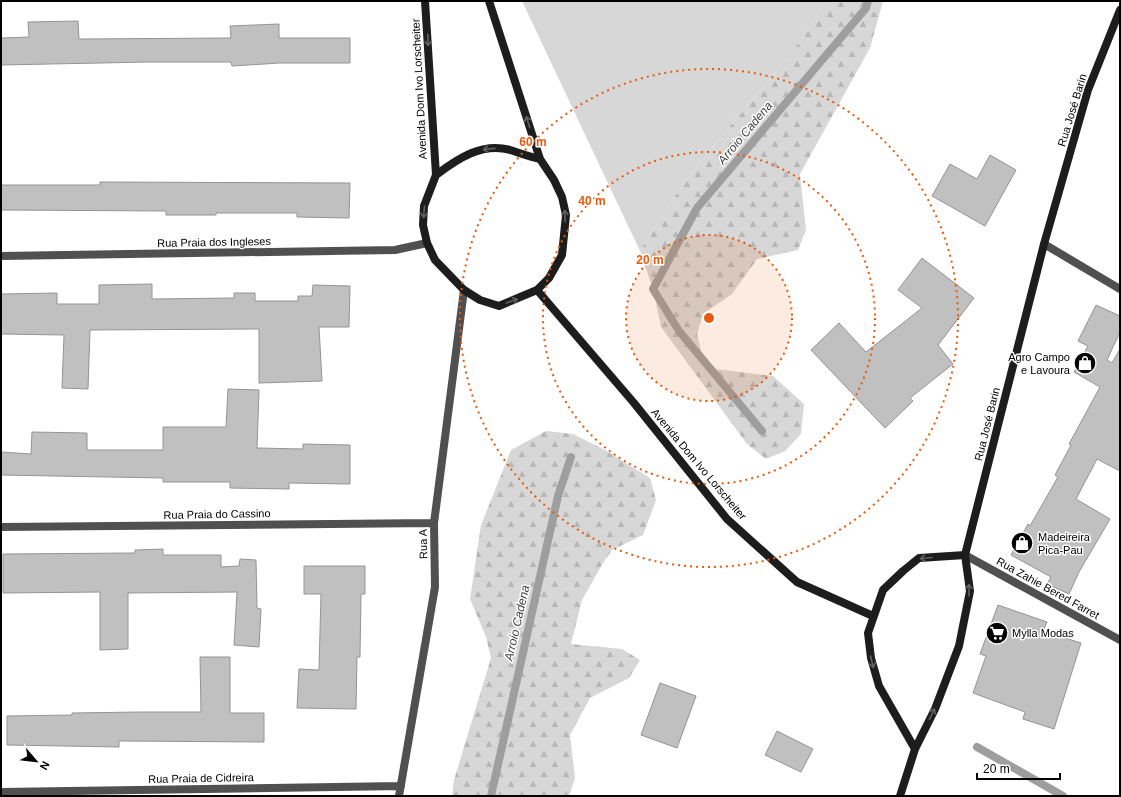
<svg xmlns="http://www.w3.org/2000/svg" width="1121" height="797" viewBox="0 0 1121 797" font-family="Helvetica,sans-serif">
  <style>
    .grass { fill: #d7d7d7 }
    .forest { fill: url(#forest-firs) }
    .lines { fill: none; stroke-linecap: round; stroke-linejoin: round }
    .stream { stroke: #9e9e9e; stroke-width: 8 }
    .building { fill: #c0c0c0; stroke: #949494 }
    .minor { stroke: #505050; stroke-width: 8 }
    .secondary { stroke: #1d1d1d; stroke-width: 8 }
    .oneway { stroke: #616161 }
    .ring { fill: none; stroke: #e8590c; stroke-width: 2; stroke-dasharray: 2 4 }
    .labels { text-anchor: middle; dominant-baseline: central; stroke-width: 3; stroke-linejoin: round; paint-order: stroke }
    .street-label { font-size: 11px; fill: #000; stroke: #fff }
    .poi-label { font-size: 11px; fill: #000; stroke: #fff; text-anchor: start }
    .water-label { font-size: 12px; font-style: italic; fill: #3f3f3f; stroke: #fff }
    .centre { fill: #e8590c; stroke: #fff; stroke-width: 2 }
    .ring-label { font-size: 12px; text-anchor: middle; font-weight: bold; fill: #e8590c; stroke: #fff; stroke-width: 3; stroke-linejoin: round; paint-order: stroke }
  </style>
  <defs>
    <pattern id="forest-firs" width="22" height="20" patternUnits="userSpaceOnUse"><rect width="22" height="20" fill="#d7d7d7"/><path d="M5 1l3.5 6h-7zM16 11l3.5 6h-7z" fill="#b7b7b7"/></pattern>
  </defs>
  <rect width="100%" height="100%" fill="#fff"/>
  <path class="grass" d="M 522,1 L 826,1 C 815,18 804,36 792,52 C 740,117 681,178 640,251 Z"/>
  <path class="forest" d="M 826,1 L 883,1 L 870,48 L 800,174 L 806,230 L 798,250 L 757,259 L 732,294 L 703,314 L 697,334 L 702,354 L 716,369 L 773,376 L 804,404 L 801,434 L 785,451 L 766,459 L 747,444 L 661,327 L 653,289 L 640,251 C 681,178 740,117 792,52 C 804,36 815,18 826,1 Z
    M 546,431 L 573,434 L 605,450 L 650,478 L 656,500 L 643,535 L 612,550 L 603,563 L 582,600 L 571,644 L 622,649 L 640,660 L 629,678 L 590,698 L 570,735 L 575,778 L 569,796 L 452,796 L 454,780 L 491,658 L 486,637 L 470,599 L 481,525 L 511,450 Z"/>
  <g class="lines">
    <path class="stream" d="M 762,431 L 679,331 L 653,289 L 697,208 L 866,8 L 868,1
      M 977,747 L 1063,796
      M 491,796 L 558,496 L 571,457"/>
  </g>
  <path class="building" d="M 78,21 L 79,39 L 231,38 L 230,26 L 279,24 L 279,38 L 350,38 L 350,63 L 280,63 L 232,66 L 231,62 L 149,62 L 1,65 L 1,38 L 29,37 L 28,22 Z
    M 990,155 L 1016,170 L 985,226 L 932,196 L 950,164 L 977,179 Z
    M 100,182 L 350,183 L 349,218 L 297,217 L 297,213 L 216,213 L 216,215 L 166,215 L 166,211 L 1,210 L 1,185 L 100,185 Z
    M 922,258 L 974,298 L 938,345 L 953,364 L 910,398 L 913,401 L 885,428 L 811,350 L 839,323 L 866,352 L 922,308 L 898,290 Z
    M 152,284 L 152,299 L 234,298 L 234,293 L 255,293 L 255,301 L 298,301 L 298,296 L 312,296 L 313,285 L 350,286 L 349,327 L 319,327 L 322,381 L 259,383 L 259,329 L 90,330 L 88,389 L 62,388 L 64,335 L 1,334 L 1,294 L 57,293 L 57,304 L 99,304 L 99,285 Z
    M 1096,305 L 1120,316 L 1120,332 L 1107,360 L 1112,363 L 1120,349 L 1120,471 L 1097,459 L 1076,499 L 1110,519 L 1079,572 L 1069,594 L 1047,584 L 1051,577 L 1011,555 L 1028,524 L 1030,526 L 1058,477 L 1055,475 L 1071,445 L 1069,444 L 1100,387 L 1074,372 L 1088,346 L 1078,341 Z
    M 228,389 L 259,390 L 257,448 L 303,449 L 303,444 L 350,445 L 350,484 L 289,483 L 289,489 L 230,488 L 230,482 L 163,482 L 163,478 L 1,475 L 1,452 L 31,454 L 32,432 L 87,433 L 87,450 L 163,450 L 163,427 L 226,427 Z
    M 163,549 L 163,555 L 221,555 L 221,567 L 239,566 L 240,559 L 256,560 L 257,608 L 261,609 L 259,647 L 234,645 L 237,592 L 128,593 L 128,649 L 100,650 L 100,592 L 3,593 L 3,554 L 135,553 L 135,550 Z
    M 304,566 L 365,566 L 365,594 L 361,594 L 360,657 L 357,657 L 356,709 L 297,708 L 299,669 L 319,670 L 321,594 L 304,594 Z
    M 998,605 L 1047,622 L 1043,631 L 1081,643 L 1054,729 L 1023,719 L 1025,712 L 973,693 L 986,656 L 980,654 Z
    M 200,657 L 230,657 L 230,713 L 264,713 L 264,742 L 119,741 L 119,747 L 7,745 L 7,716 L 72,715 L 72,713 L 139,712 L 201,712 Z
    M 660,683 L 696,696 L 677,748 L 641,735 Z
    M 777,731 L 813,749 L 801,772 L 765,755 Z"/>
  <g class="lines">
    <path class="minor" d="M 1044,244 L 1120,289
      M 1,256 L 395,250 L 427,243
      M 1,527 L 434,523
      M 965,555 L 1120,640
      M 1,792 L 401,786
      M 399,796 L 435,587 L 434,523 L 464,290"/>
    <path class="secondary" d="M 425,1 L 436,175 L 424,206 L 423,225 L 427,243 L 435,260 L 464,290 L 480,300 L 499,306 L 537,290 L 549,278 L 562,255 L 566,215 L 562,197 L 554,180 L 540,159 L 489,1
      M 436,175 C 457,159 482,142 510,150 C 520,153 530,157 540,159
      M 537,290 L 634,403 L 727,519 L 797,582 L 873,616
      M 915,749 L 879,686 L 871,658 L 868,633 L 883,590 L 903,571 L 919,558 L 965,555
      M 900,796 L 915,749 L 935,709 L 959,646 L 970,591 L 965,555 L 1044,244 L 1088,90 L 1120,10"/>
  </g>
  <defs><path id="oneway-shaft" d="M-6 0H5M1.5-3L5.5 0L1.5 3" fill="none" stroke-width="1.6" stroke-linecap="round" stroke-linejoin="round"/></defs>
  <g class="oneway">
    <use href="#oneway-shaft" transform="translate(428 40) rotate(88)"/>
    <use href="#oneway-shaft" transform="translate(528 122) rotate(-108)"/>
    <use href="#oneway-shaft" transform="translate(489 149) rotate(174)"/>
    <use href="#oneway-shaft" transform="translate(424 212) rotate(95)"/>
    <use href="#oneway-shaft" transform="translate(565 216) rotate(-92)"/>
    <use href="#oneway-shaft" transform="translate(512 301) rotate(-19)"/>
    <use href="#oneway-shaft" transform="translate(926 558) rotate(175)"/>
    <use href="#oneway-shaft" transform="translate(969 590) rotate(-90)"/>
    <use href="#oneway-shaft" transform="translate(872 662) rotate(76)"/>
    <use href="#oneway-shaft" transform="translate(932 714) rotate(-64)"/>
  </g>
  <circle cx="709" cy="318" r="83" fill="#e8590c" fill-opacity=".12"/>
  <g class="ring">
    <circle cx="709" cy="318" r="83"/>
    <circle cx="709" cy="318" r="166"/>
    <circle cx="709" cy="318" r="249"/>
  </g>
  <defs>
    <g id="shop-disc" transform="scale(1.15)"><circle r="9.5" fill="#000" stroke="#fff"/><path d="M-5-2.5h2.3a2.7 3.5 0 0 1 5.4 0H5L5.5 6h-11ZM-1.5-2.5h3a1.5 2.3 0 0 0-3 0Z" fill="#fff"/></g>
    <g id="supermarket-disc" transform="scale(1.15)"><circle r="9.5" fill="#000" stroke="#fff"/><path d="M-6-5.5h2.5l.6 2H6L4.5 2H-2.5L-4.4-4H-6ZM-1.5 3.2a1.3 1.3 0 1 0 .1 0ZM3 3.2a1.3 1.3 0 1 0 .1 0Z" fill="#fff"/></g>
  </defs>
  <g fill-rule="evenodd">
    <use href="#shop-disc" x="1085" y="363"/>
    <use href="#shop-disc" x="1022" y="543"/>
    <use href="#supermarket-disc" x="997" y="633"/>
  </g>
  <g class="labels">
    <g class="street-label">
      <text transform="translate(419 89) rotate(-93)">Avenida Dom Ivo Lorscheiter</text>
      <text transform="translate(1072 110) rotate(-73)">Rua José Barin</text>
      <text transform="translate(214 242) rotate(-1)">Rua Praia dos Ingleses</text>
      <text transform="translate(987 424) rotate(-76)">Rua José Barin</text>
      <text transform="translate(699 464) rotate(50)">Avenida Dom Ivo Lorscheiter</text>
      <text transform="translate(217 514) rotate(-1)">Rua Praia do Cassino</text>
      <text transform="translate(423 544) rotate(-91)">Rua A</text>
      <text transform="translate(1048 588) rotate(29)">Rua Zahie Bered Farret</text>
      <text transform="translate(201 778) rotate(-1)">Rua Praia de Cidreira</text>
    </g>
    <g class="poi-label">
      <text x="1070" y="357" text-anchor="end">Agro Campo<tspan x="1070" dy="13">e Lavoura</tspan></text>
      <text x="1038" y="537">Madeireira<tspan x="1038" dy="13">Pica-Pau</tspan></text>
      <text x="1012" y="633">Mylla Modas</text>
    </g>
    <g class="water-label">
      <text transform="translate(745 133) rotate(-50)">Arroio Cadena</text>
      <text transform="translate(517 623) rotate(-77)">Arroio Cadena</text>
    </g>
  </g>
  <circle cx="709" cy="318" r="6" class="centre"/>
  <g class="ring-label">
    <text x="533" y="146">60 m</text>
    <text x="592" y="205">40 m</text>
    <text x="650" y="264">20 m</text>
  </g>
  <rect width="1121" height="797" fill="none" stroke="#000000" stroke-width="4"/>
  <g transform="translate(36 761) rotate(118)" stroke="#ffffff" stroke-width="3" paint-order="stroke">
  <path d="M0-3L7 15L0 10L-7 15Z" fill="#000000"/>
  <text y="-6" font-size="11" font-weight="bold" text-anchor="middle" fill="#000000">N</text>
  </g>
  <path d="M977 773v6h83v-6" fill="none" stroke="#000000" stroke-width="2"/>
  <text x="983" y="773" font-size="12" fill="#000000" stroke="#ffffff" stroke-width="3" paint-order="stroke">20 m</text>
</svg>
